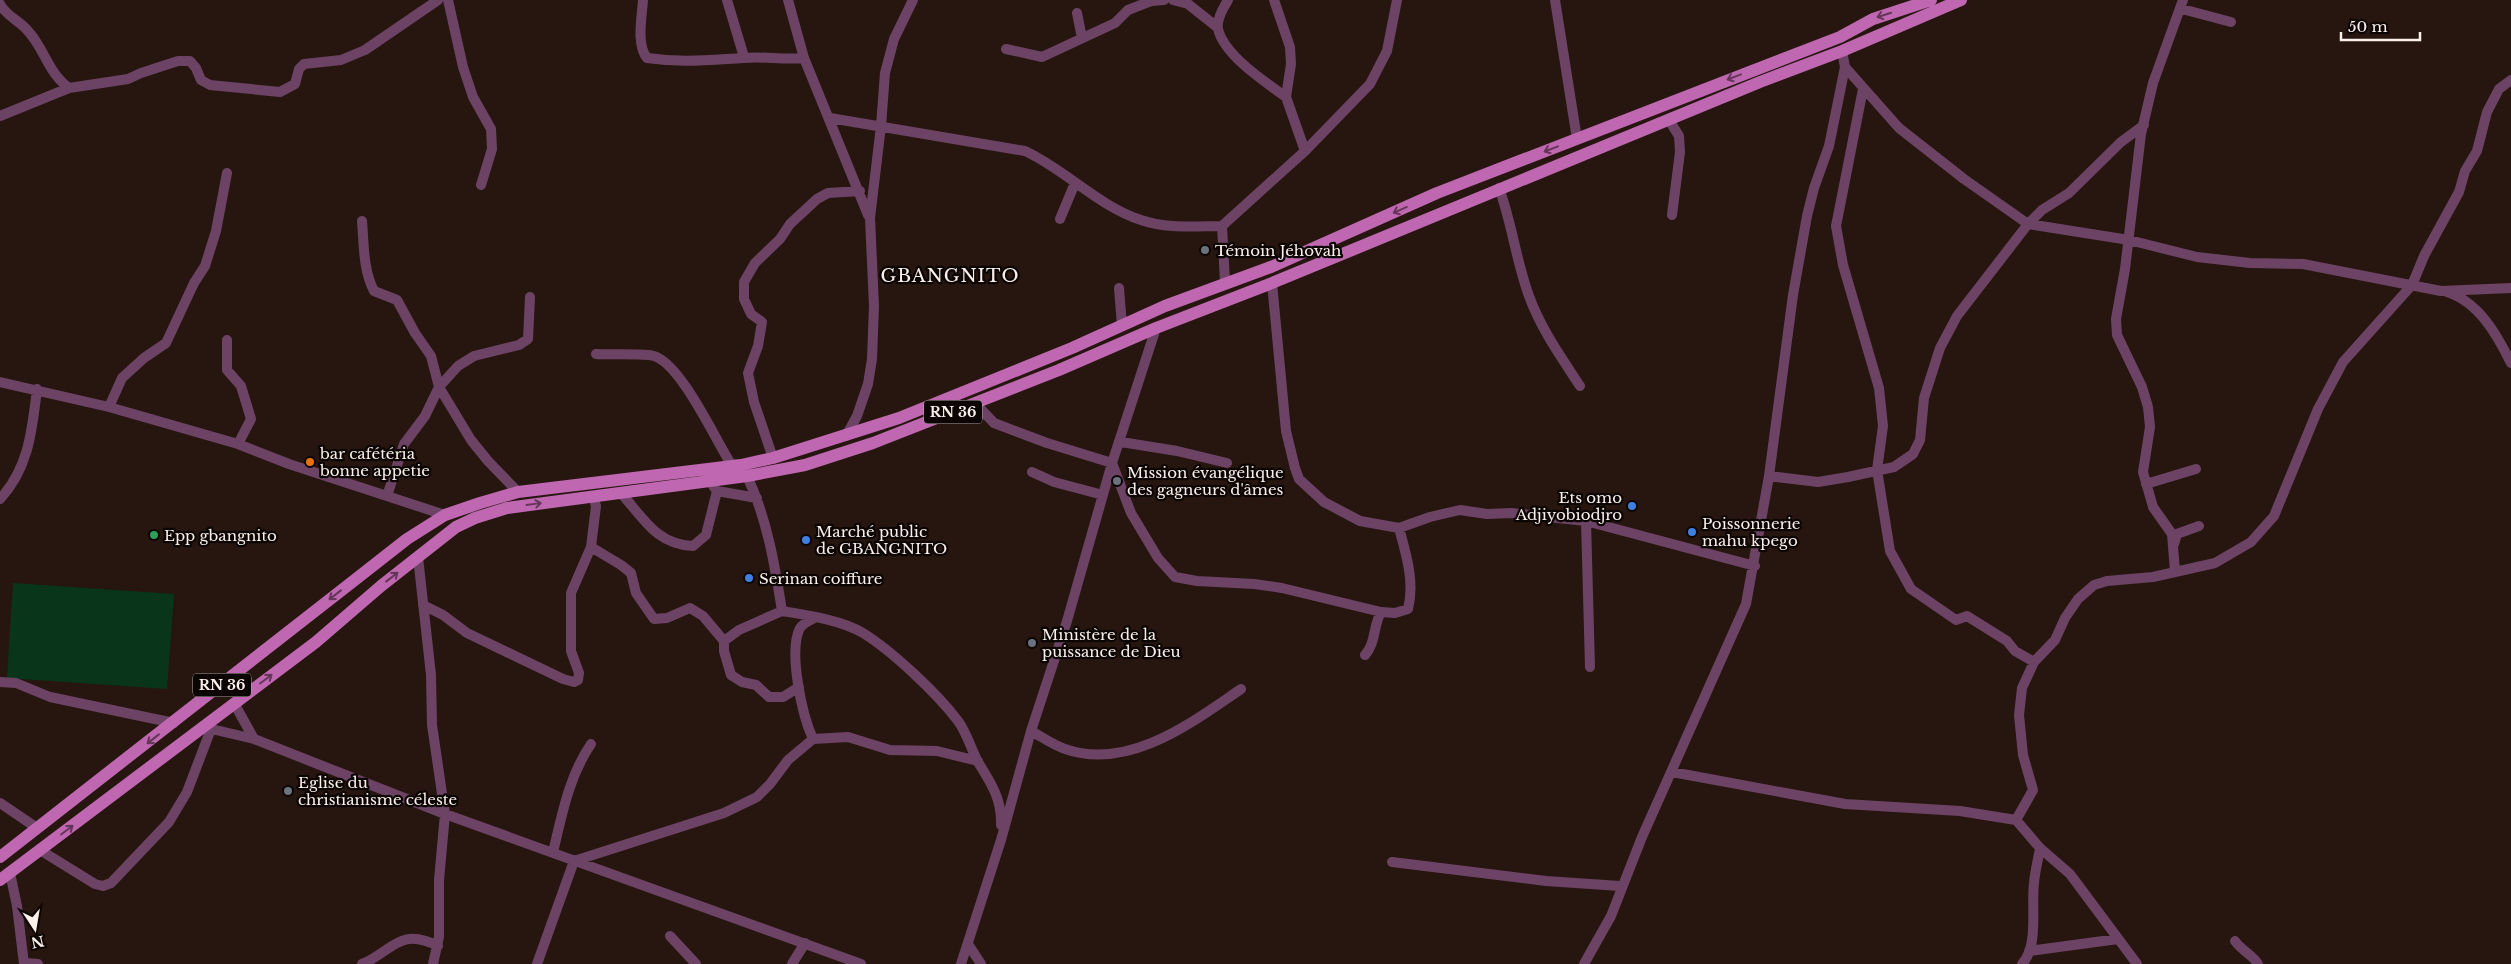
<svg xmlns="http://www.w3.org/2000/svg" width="2511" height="964" viewBox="0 0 2511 964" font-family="'Libre Baskerville',serif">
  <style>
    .garden { fill: #09361b }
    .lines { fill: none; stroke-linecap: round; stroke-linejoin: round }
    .minor { stroke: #6d4365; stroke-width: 10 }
    .major { stroke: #bf68b1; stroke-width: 12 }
    .oneway { stroke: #65365a }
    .worship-dot { fill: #6b7280; stroke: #0b0503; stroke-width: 2 }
    .food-dot { fill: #e8710a; stroke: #0b0503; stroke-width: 2 }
    .shop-dot { fill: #3f7fe0; stroke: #0b0503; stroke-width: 2 }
    .leisure-dot { fill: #2e9e5b; stroke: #0b0503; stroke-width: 2 }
    .labels { text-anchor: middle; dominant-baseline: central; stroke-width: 4.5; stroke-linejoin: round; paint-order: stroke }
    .shield { fill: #0b0503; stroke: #b4aaa5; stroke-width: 1 }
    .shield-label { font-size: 14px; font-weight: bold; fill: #fcf0eb }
    .poi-label { font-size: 15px; fill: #fcf0eb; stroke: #0b0503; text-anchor: start }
    .quarter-label { font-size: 18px; letter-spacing: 1px; fill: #fcf0eb; stroke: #0b0503 }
  </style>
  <rect width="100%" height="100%" fill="#27160f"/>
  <path class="garden" d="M 13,583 L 174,594 L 167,689 L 7,678 Z"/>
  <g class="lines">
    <path class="minor" d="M 448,0 L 463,67 L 473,97 L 491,129 L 492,149 L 481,185
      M 643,0 C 642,16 636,45 647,58 C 682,63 708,60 743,58 C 763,56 783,60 804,58
      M 727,0 L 744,57
      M 788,0 L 804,58 L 868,215
      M 1173,0 L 1188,4 L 1217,27
      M 1228,0 C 1223,8 1216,20 1218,29 C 1224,55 1265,82 1286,97
      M 1274,0 L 1290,47 L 1291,64 L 1286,97 L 1305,151
      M 1555,0 L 1577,139
      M 0,4 C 7,17 19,20 28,31 C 44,48 48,73 69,88
      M 2182,9 L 2231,22
      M 1077,13 L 1082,38
      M 1006,49 L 1042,57 L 1115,23 L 1128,10 L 1151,1 L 1164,0
      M 1845,67 L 1899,128 L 1964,179 L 2028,224 L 2129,240 L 2197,257 L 2250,263 L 2303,264 L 2441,291 L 2511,288
      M 1863,89 L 1836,226 L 1843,265 L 1879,388 L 1883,426 L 1877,470 L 1890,551 L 1911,589 L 1956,620 L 1967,616 L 2007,641 L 2015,651 L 2034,662
      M 0,116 L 69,88 L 128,79 L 141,73 L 178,61 L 190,61 L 196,68 L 201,80 L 210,85 L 280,92 L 295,84 L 299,69 L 304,64 L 341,60 L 365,50 L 438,0
      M 830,118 L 1025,151 C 1066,170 1098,206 1141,220 C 1166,229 1196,226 1222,226 L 1305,151 L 1370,84 L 1387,51 L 1397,0
      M 1669,120 L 1679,136 L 1680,152 L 1672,215
      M 1499,188 C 1512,223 1516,261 1529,296 C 1541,329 1561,357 1580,386
      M 1060,219 L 1075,183
      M 362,221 C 364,244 363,270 374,291 L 397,300 L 415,333 L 431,356 L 439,387 L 471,440 L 488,461 L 518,492
      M 1222,226 L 1225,282
      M 1272,283 L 1286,431 L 1295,468 L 1299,479 L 1324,502 L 1360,521 L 1399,528 L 1430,517 L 1460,510 L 1487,514 L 1511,513 L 1586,521 L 1755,566
      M 1119,288 L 1122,326
      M 2447,292 C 2479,302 2497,335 2511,363
      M 227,340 L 227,370 L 241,386 L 251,419 L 238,444
      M 596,354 C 609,355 644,353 654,356 C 681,364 715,439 731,464 L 740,465
      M 0,382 L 109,407 L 238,444 L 289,464 L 445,515
      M 976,404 L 994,423 L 1047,443 L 1112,463 L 1131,513 L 1158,558 L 1175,577 L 1197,581 L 1254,584 L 1282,588 L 1381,612
      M 109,407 L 122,378 L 144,358 L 166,343 L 194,283 L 205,266 L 216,231 L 227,173
      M 846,436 L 857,416 L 868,384 L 872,359 L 874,306 L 870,218 L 881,126 L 885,73 L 894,39 L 913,0
      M 1121,442 L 1177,451 L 1227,463
      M 773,458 L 754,402 L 748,373 L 758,346 L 762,322 L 751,314 L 744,299 L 744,282 L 755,263 L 780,239 L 790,224 L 817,199 L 828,193 L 860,191
      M 1032,472 L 1054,482 L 1103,495
      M 747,476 C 767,518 775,566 782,611 L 739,630 L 724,641 L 724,651 L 731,675 L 742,682 L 756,685 L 769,697 L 783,697 L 799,687
      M 1769,476 L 1818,482 L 1848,477 L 1894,467 L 1913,454 L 1920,440 L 1924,398 L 1940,348 L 1957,316 L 2028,224 L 2042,210 L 2069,193 L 2121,142 L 2144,125
      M 2146,484 L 2196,469
      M 713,486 L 717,491 L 757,498
      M 620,492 C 643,517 656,545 693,546 L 706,535 L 717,491
      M 387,496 L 404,444 L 425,416 L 439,387 L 458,366 L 474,356 L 519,345 L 528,339 L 530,297
      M 0,499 C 29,468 32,430 37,389
      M 1586,521 L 1590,667
      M 2174,544 L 2177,534 L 2199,526
      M 591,547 L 621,565 L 631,573 L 636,593 L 654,619 L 667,618 L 690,608 L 703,616 L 724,641
      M 418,557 L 431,675 L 432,725 L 445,814 L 439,880 L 439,937 L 433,964
      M 2175,571 L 2172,534 L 2153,507 L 2143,472 L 2150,427 L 2148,407 L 2142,387 L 2117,335 L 2116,319 L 2125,269 L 2141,134 L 2153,83 L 2183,0
      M 423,605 L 443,615 L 467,633 L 563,679 L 574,682 L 578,680 L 579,673 L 571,651 L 571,593 L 591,547 L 596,506 L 593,496
      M 782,611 C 806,615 841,620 863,633 C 892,651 937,693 958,721 C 967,733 971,749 978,762 C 991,783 1002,799 1001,825
      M 1365,655 C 1376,643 1373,626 1381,612 L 1395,613 L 1408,609 C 1415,582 1406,554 1399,528
      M 0,682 L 16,683 L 50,697 L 174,723
      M 234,703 L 254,739
      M 203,727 L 254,739 L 445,814 L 861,964
      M 1031,731 C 1042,737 1053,745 1065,749 C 1129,771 1191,723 1241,689
      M 813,739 C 802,715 788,651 800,628 C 803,623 811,620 816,617
      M 1672,772 L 1845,804 L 1960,811 L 2016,820 L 2040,848 L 2070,874 L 2137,964
      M 0,803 L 37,828
      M 2016,820 L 2033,790 L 2023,755 L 2019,715 L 2022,688 L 2034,662 L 2055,640 L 2065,618 L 2078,599 L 2094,585 L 2107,581 L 2153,577 L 2215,563 L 2251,542 L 2274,516 L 2318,409 L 2343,362 L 2412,285 L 2424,256 L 2459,192 L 2465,171 L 2477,151 L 2487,112 L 2499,89 L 2511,80
      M 40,850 L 95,884 L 103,886 L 111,883 L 169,822 L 187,792 L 211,729
      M 553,852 C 562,815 569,776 591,744
      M 1392,862 L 1546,881 L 1620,886
      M 10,873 L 17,906 L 24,964
      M 670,936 L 696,964
      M 2235,941 C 2242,951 2253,955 2258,964
      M 968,944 L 981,964
      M 2029,951 L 2118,939
      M 25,963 L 38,964
      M 362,964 C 392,952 399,926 438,946
      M 537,964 L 574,861 L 724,813 L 757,797 L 770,784 L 788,760 L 813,739 L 848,737 L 890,750 L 937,751 L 978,761
      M 792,964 L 805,943
      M 961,964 L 1001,840 L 1031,731 L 1067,621 L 1112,463 L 1156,328
      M 1584,964 L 1611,916 L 1642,837 L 1746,604 L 1769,476 L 1793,295 L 1807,216 L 1814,188 L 1829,146 L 1845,67 L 1842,51
      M 2022,964 C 2039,947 2031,905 2034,883 C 2035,871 2038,860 2040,848"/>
    <path class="major" d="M 0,857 L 356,579 L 407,539 L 445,515 L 480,503 L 518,492 L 741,465 L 773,458 L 899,418 L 1072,348 L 1165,306 L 1271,267 L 1437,193 L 1840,37 L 1873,19 L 1931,0
      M 0,880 L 316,642 L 381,586 L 456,527 L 475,518 L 507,508 L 747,476 L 805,465 L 873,443 L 1059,370 L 1156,328 L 1272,283 L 1760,82 L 1842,51 L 1961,0"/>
  </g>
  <defs><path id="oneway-shaft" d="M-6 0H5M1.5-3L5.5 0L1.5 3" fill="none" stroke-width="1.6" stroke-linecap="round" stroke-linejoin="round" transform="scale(1.25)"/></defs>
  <g class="oneway">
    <use href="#oneway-shaft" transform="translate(1884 15) rotate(162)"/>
    <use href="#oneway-shaft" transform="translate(1734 77) rotate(159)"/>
    <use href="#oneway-shaft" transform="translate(1551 149) rotate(159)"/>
    <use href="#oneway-shaft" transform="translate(1400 210) rotate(156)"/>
    <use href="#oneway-shaft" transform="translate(534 504) rotate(-8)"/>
    <use href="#oneway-shaft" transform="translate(392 577) rotate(-38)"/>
    <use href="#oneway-shaft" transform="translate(335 595) rotate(142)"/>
    <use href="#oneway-shaft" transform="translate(266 679) rotate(-37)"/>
    <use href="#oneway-shaft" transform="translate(153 739) rotate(142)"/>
    <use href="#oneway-shaft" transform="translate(67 830) rotate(-37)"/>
  </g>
  <g class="worship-dot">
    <circle cx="1205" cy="250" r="5"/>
    <circle cx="1117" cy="481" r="5"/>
    <circle cx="1032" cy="643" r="5"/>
    <circle cx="288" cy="791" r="5"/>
  </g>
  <circle class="food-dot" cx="310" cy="462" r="5"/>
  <g class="shop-dot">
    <circle cx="1632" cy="506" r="5"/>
    <circle cx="1692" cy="532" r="5"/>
    <circle cx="806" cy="540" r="5"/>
    <circle cx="749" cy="578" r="5"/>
  </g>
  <circle class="leisure-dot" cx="154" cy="535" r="5"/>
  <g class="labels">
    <g class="shield">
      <rect x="924" y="400.5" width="58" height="23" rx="4"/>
      <rect x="193" y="673.5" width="58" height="23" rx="4"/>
    </g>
    <g class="shield-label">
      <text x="953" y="412">RN 36</text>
      <text x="222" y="685">RN 36</text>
    </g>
    <g class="poi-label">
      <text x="1215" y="250">Témoin Jéhovah</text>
      <text x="320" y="453">bar cafétéria<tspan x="320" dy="17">bonne appetie</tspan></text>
      <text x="1127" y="472">Mission évangélique<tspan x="1127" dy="17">des gagneurs d'âmes</tspan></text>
      <text x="1622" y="497" text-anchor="end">Ets omo<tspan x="1622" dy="17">Adjiyobiodjro</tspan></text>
      <text x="1702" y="523">Poissonnerie<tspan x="1702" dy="17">mahu kpego</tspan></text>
      <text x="816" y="531">Marché public<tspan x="816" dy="17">de GBANGNITO</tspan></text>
      <text x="164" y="535">Epp gbangnito</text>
      <text x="759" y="578">Serinan coiffure</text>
      <text x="1042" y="634">Ministère de la<tspan x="1042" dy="17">puissance de Dieu</tspan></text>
      <text x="298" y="782">Eglise du<tspan x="298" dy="17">christianisme céleste</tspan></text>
    </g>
    <g class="quarter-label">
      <text x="950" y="276">GBANGNITO</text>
    </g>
  </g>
  <g transform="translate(35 929) rotate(168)" stroke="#0b0503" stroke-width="4" paint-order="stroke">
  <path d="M0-4L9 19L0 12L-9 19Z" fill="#fcf0eb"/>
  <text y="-8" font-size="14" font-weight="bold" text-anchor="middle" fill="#fcf0eb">N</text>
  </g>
  <path d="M2341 32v8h79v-8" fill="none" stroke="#fcf0eb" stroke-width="2.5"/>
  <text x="2348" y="32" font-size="15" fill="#fcf0eb" stroke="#0b0503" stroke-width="4" paint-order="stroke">50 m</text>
</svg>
